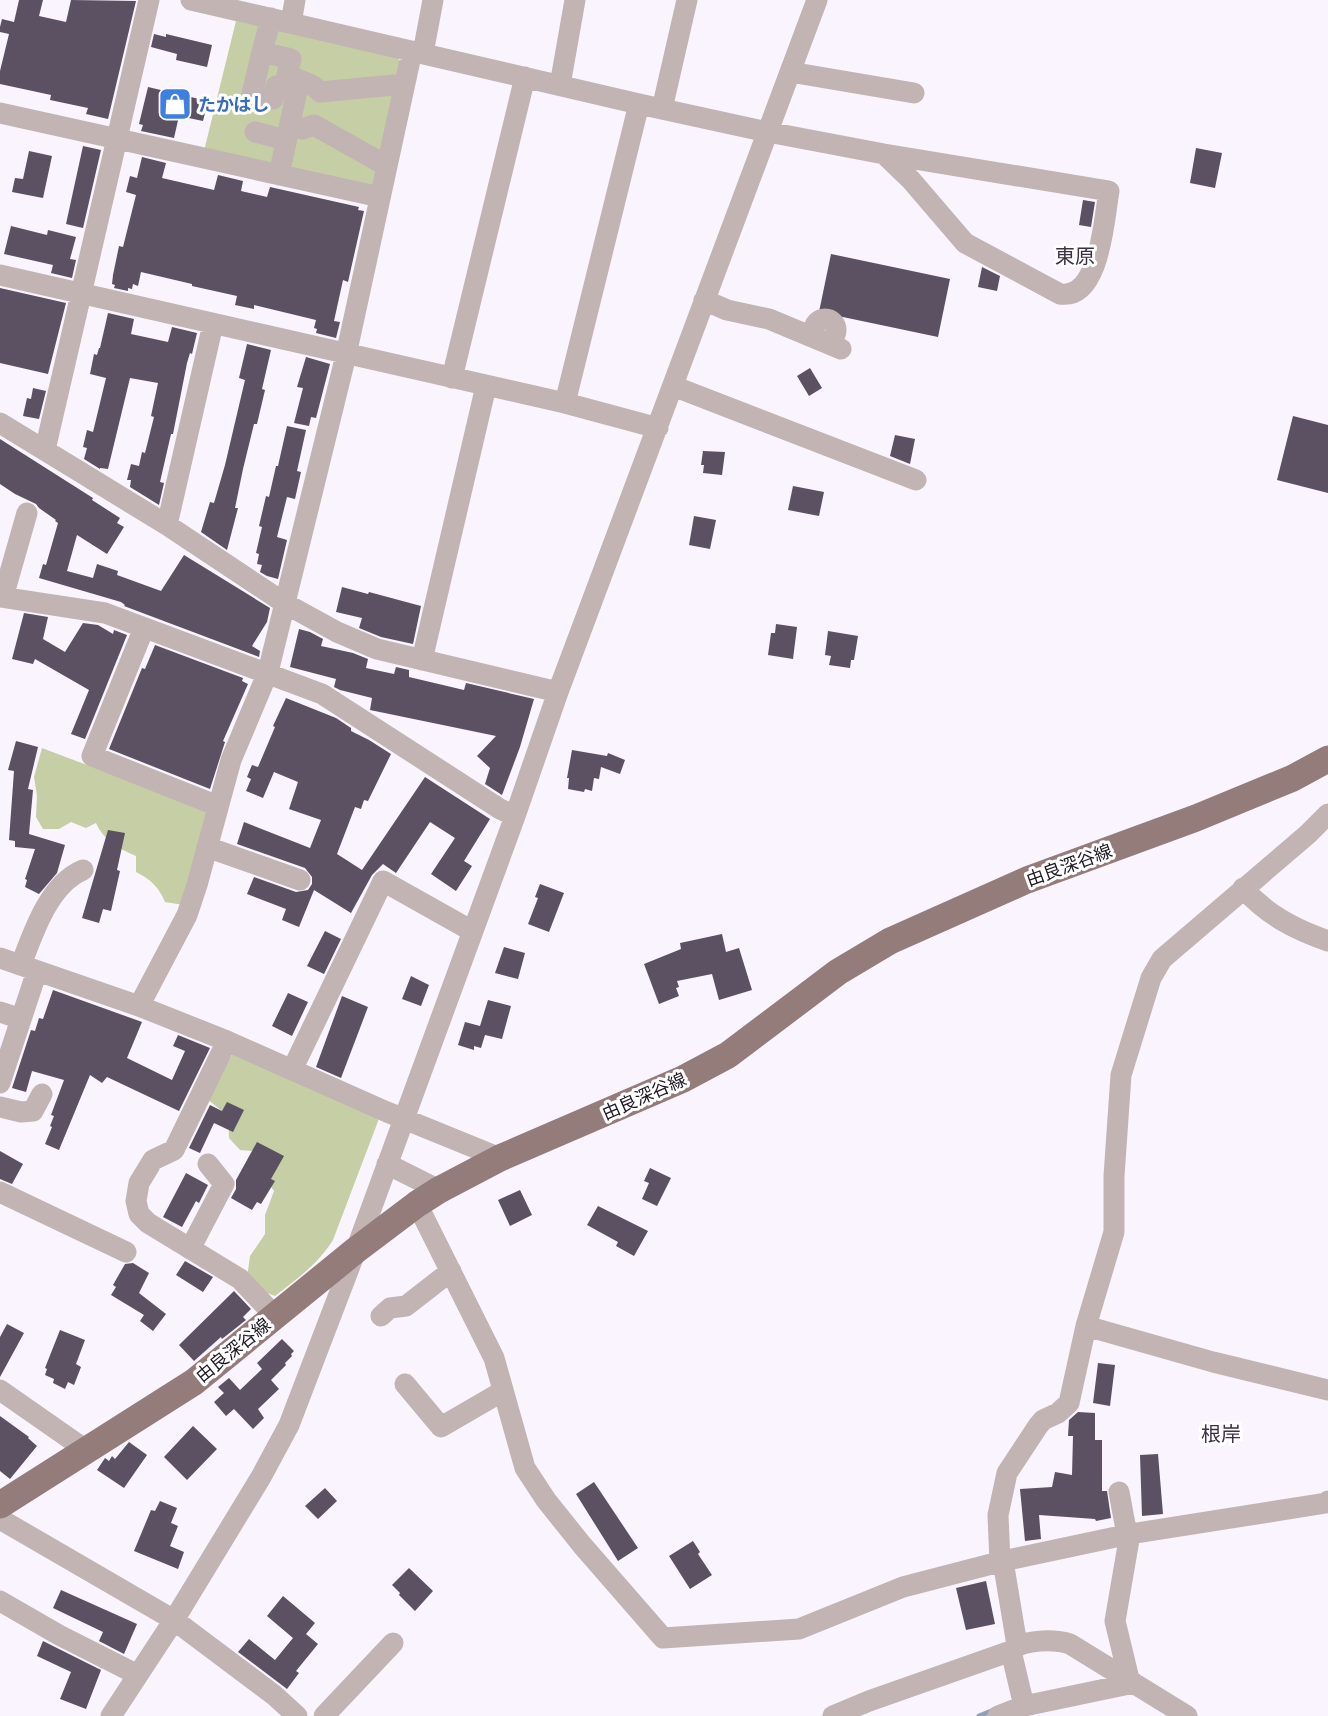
<svg xmlns="http://www.w3.org/2000/svg" width="1328" height="1716" viewBox="0 0 1328 1716" font-family="'IBM Plex Sans','Noto Sans JP',sans-serif">
  <style>
    .green { fill: #c5cea5 }
    .lines { fill: none; stroke-linecap: round; stroke-linejoin: round }
    .stream { stroke: #919fb9; stroke-width: 5 }
    .building { fill: #5c5063 }
    .minor { stroke: #c1b4b3; stroke-width: 21 }
    .major { stroke: #947c7b; stroke-width: 27 }
    .labels { text-anchor: middle; dominant-baseline: central; stroke-width: 6; stroke-linejoin: round; paint-order: stroke }
    .shop-label { font-size: 18px; font-weight: bold; fill: #366cbe; stroke: #fff; text-anchor: start }
    .street-label { font-size: 18px; fill: #1e1922; stroke: #fff }
    .neighbourhood-label { font-size: 20px; fill: #3c3144; stroke: #fff }
  </style>
  <rect width="100%" height="100%" fill="#faf4fe"/>
  <path class="green" d="M 236,21 L 397,56 L 401,64 L 375,184 L 367,188 L 204,151 Z
    M 42,748 L 208,811 L 184,905 L 165,902 C 159,887 150,879 136,872 L 136,856 C 119,849 103,840 96,823 L 86,828 L 71,822 L 59,829 L 43,829 L 36,817 L 37,796 L 34,777 Z
    M 234,1052 L 380,1116 L 333,1240 C 317,1265 298,1278 275,1296 L 257,1289 L 247,1278 L 250,1256 L 265,1234 L 265,1215 L 274,1191 L 269,1184 L 278,1163 L 267,1152 L 240,1150 L 229,1138 L 228,1116 L 206,1098 Z"/>
  <g class="lines">
    <path class="stream" d="M 979,1716 L 994,1710"/>
  </g>
  <path class="building" d="M 19,0 L 43,0 L 39,16 L 66,22 L 71,0 L 136,1 L 108,119 L 86,114 L 88,108 L 50,100 L 51,95 L 0,84 L 0,71 L 9,34 L 0,32 L 0,27 L 2,19 L 14,22 Z
    M 154,34 L 166,37 L 166,34 L 212,45 L 207,67 L 176,60 L 177,54 L 151,47 Z
    M 148,87 L 208,101 L 203,121 L 179,116 L 174,138 L 141,131 L 143,125 L 139,124 Z
    M 83,146 L 101,150 L 83,228 L 66,224 Z
    M 1196,148 L 1222,153 L 1215,188 L 1190,183 Z
    M 29,151 L 52,156 L 43,198 L 12,192 L 15,178 L 23,179 Z
    M 142,157 L 166,163 L 162,178 L 214,190 L 218,175 L 243,181 L 241,191 L 267,197 L 270,187 L 359,207 L 358,210 L 364,211 L 348,282 L 343,280 L 334,321 L 340,322 L 336,338 L 316,333 L 317,329 L 314,328 L 316,320 L 254,305 L 254,309 L 235,305 L 237,296 L 192,286 L 192,284 L 141,272 L 138,286 L 133,284 L 132,289 L 128,288 L 128,291 L 114,288 L 115,285 L 112,284 L 113,275 L 119,246 L 123,247 L 136,195 L 126,192 L 130,176 L 137,178 Z
    M 1083,200 L 1095,202 L 1091,227 L 1079,225 Z
    M 11,226 L 47,235 L 48,230 L 76,237 L 70,259 L 76,260 L 72,278 L 51,273 L 53,265 L 4,254 Z
    M 831,254 L 950,279 L 938,337 L 819,312 Z
    M 982,267 L 1000,276 L 997,291 L 978,287 Z
    M 0,288 L 66,303 L 48,374 L 0,363 Z
    M 108,313 L 134,319 L 131,334 L 168,342 L 172,327 L 197,333 L 192,354 L 190,353 L 187,363 L 173,434 L 171,434 L 160,482 L 164,483 L 159,505 L 130,487 L 131,480 L 127,480 L 131,464 L 139,466 L 142,452 L 145,453 L 154,417 L 151,416 L 158,383 L 130,378 L 108,469 L 100,468 L 100,469 L 84,459 L 87,448 L 83,447 L 87,430 L 93,432 L 106,378 L 90,374 L 94,354 L 97,355 L 99,348 L 100,348 Z
    M 247,344 L 271,350 L 262,389 L 265,390 L 257,424 L 254,424 L 243,469 L 235,508 L 238,508 L 227,550 L 201,532 L 210,502 L 214,503 L 225,465 L 245,380 L 239,378 Z
    M 306,357 L 330,364 L 316,418 L 311,417 L 309,426 L 294,423 L 303,388 L 297,387 Z
    M 810,368 L 822,388 L 809,396 L 797,376 Z
    M 33,388 L 46,391 L 39,419 L 23,416 L 27,398 L 31,399 Z
    M 1293,416 L 1328,425 L 1328,493 L 1277,480 Z
    M 287,426 L 306,430 L 297,471 L 301,472 L 295,499 L 287,497 L 277,537 L 287,540 L 278,579 L 267,576 L 260,572 L 262,565 L 257,564 L 259,554 L 256,553 L 262,527 L 259,526 L 266,496 L 269,497 L 276,466 L 278,466 Z
    M 895,435 L 915,439 L 910,464 L 890,456 Z
    M 0,439 L 93,498 L 92,500 L 120,518 L 117,523 L 124,527 L 107,554 L 77,535 L 67,571 L 93,578 L 97,564 L 118,571 L 117,575 L 161,591 L 184,555 L 270,608 L 267,622 L 252,646 L 260,651 L 259,657 L 124,606 L 125,605 L 121,602 L 39,578 L 43,564 L 46,565 L 58,523 L 55,521 L 56,520 L 39,508 L 36,504 L 15,494 L 0,484 Z
    M 703,451 L 725,452 L 722,475 L 703,473 L 704,465 L 701,465 Z
    M 793,486 L 824,492 L 819,516 L 788,510 Z
    M 694,516 L 716,520 L 710,549 L 689,545 Z
    M 342,587 L 368,594 L 369,592 L 421,606 L 413,644 L 381,637 L 359,628 L 362,618 L 336,612 Z
    M 24,613 L 48,617 L 43,639 L 65,652 L 83,623 L 98,625 L 113,634 L 114,630 L 127,635 L 85,739 L 71,734 L 89,690 L 35,659 L 33,664 L 12,659 Z
    M 776,624 L 797,627 L 793,659 L 768,655 L 771,633 L 775,633 Z
    M 299,629 L 310,632 L 323,639 L 321,646 L 353,653 L 368,659 L 366,668 L 394,674 L 396,667 L 409,670 L 409,677 L 464,690 L 466,683 L 534,699 L 520,747 L 502,795 L 485,784 L 490,768 L 477,756 L 496,736 L 370,710 L 372,698 L 340,690 L 334,687 L 336,679 L 290,667 Z
    M 828,631 L 858,636 L 854,660 L 851,660 L 850,668 L 829,665 L 831,656 L 825,655 Z
    M 155,645 L 243,678 L 242,681 L 248,684 L 223,741 L 225,742 L 210,789 L 109,749 L 142,668 L 145,669 Z
    M 286,698 L 336,718 L 351,728 L 351,731 L 369,740 L 391,754 L 368,801 L 364,800 L 361,809 L 355,807 L 337,854 L 362,870 L 425,777 L 490,819 L 464,861 L 472,866 L 456,891 L 431,874 L 455,838 L 430,822 L 396,873 L 383,864 L 372,875 L 351,913 L 314,890 L 299,927 L 282,920 L 286,909 L 247,894 L 254,877 L 296,892 L 308,890 L 312,884 L 312,877 L 305,868 L 237,844 L 244,822 L 310,848 L 321,820 L 289,809 L 298,782 L 274,772 L 263,798 L 246,791 L 251,779 L 247,777 L 252,765 L 258,767 L 275,727 L 273,726 Z
    M 16,741 L 38,747 L 28,789 L 33,790 L 29,834 L 65,845 L 57,873 L 39,894 L 25,887 L 27,880 L 25,879 L 35,849 L 15,847 L 15,841 L 9,840 L 14,771 L 8,770 Z
    M 572,750 L 607,756 L 608,753 L 625,760 L 620,774 L 601,767 L 599,779 L 594,778 L 592,791 L 585,789 L 584,792 L 568,789 L 569,778 L 567,778 Z
    M 108,830 L 125,833 L 117,870 L 120,871 L 111,911 L 103,909 L 99,923 L 82,918 Z
    M 540,884 L 564,893 L 549,932 L 528,924 L 538,898 L 535,897 Z
    M 325,931 L 341,939 L 324,974 L 307,966 Z
    M 722,934 L 726,952 L 739,948 L 752,990 L 719,1000 L 712,974 L 677,981 L 679,987 L 676,988 L 679,996 L 659,1004 L 644,964 L 681,949 L 680,943 Z
    M 504,947 L 525,953 L 518,979 L 495,973 Z
    M 411,976 L 429,985 L 421,1006 L 402,999 Z
    M 53,990 L 142,1022 L 127,1058 L 172,1080 L 185,1051 L 173,1046 L 178,1035 L 210,1048 L 179,1111 L 107,1077 L 102,1083 L 90,1075 L 59,1150 L 45,1144 L 52,1127 L 50,1126 L 54,1116 L 51,1115 L 64,1080 L 32,1071 L 26,1092 L 12,1088 L 31,1030 L 35,1031 L 39,1018 L 43,1019 Z
    M 288,993 L 308,1002 L 292,1036 L 272,1026 Z
    M 342,996 L 368,1007 L 341,1078 L 316,1067 Z
    M 488,1000 L 511,1006 L 502,1039 L 485,1035 L 481,1048 L 474,1046 L 474,1050 L 458,1045 L 465,1022 L 480,1026 Z
    M 227,1102 L 244,1110 L 233,1132 L 214,1123 L 200,1153 L 189,1148 L 210,1105 L 222,1111 Z
    M 257,1142 L 284,1156 L 271,1179 L 275,1181 L 261,1204 L 257,1202 L 252,1210 L 231,1198 L 236,1189 L 236,1180 Z
    M 0,1151 L 23,1164 L 12,1184 L 0,1179 Z
    M 650,1168 L 671,1178 L 657,1206 L 642,1199 L 649,1183 L 644,1181 Z
    M 186,1173 L 208,1185 L 199,1203 L 196,1201 L 182,1227 L 163,1217 Z
    M 520,1190 L 532,1215 L 510,1226 L 498,1200 Z
    M 598,1206 L 648,1231 L 634,1256 L 616,1246 L 618,1242 L 587,1225 Z
    M 185,1261 L 213,1277 L 203,1292 L 176,1275 Z
    M 133,1263 L 149,1273 L 139,1293 L 166,1314 L 153,1331 L 140,1321 L 144,1315 L 111,1295 L 116,1287 L 113,1285 L 125,1264 Z
    M 234,1291 L 251,1309 L 243,1317 L 246,1320 L 222,1339 L 221,1337 L 194,1361 L 179,1345 Z
    M 7,1324 L 24,1333 L 0,1377 L 0,1337 Z
    M 60,1330 L 85,1340 L 76,1364 L 81,1367 L 74,1385 L 68,1382 L 65,1389 L 53,1383 L 54,1379 L 45,1375 L 47,1369 L 45,1368 Z
    M 282,1339 L 294,1351 L 291,1354 L 292,1356 L 285,1363 L 286,1365 L 271,1380 L 279,1389 L 258,1409 L 264,1418 L 253,1429 L 234,1409 L 226,1416 L 214,1402 L 224,1393 L 218,1387 L 229,1378 L 240,1390 L 262,1369 L 257,1363 Z
    M 1098,1363 L 1115,1365 L 1110,1406 L 1093,1403 Z
    M 1078,1412 L 1095,1413 L 1095,1440 L 1102,1440 L 1102,1491 L 1107,1491 L 1111,1518 L 1096,1521 L 1095,1519 L 1039,1515 L 1041,1539 L 1025,1541 L 1020,1489 L 1052,1487 L 1055,1472 L 1072,1475 L 1073,1436 L 1068,1436 L 1069,1420 Z
    M 0,1416 L 29,1437 L 28,1438 L 37,1446 L 10,1479 L 0,1471 Z
    M 193,1426 L 217,1449 L 187,1480 L 164,1457 Z
    M 129,1442 L 147,1455 L 124,1488 L 97,1470 L 105,1458 L 109,1461 L 112,1456 L 115,1459 Z
    M 1158,1454 L 1163,1514 L 1142,1516 L 1140,1455 Z
    M 594,1482 L 638,1548 L 618,1561 L 576,1494 Z
    M 325,1488 L 337,1501 L 318,1519 L 305,1506 Z
    M 160,1501 L 177,1508 L 171,1523 L 178,1526 L 170,1546 L 184,1552 L 178,1569 L 134,1551 L 151,1510 L 155,1511 Z
    M 693,1541 L 700,1552 L 698,1554 L 712,1575 L 690,1589 L 669,1556 Z
    M 409,1568 L 433,1591 L 415,1611 L 399,1595 L 400,1593 L 392,1585 Z
    M 986,1581 L 995,1624 L 966,1630 L 956,1588 Z
    M 61,1590 L 137,1624 L 124,1654 L 99,1641 L 103,1632 L 53,1608 Z
    M 283,1596 L 315,1623 L 306,1634 L 318,1644 L 296,1671 L 299,1673 L 287,1689 L 238,1652 L 249,1639 L 275,1660 L 293,1638 L 267,1616 Z
    M 43,1641 L 101,1670 L 86,1709 L 60,1699 L 71,1672 L 37,1656 Z"/>
  <g class="lines">
    <path class="minor" d="M 191,0 L 639,104 L 768,132 L 884,154 L 1109,191 C 1104,219 1100,300 1060,294 L 965,243 L 911,180 L 884,154
      M 271,18 L 262,52 L 291,59 L 287,75 C 299,81 312,82 320,92 L 405,84
      M 291,23 L 295,0
      M 262,52 L 252,94 L 273,99 L 276,86 L 297,91
      M 423,53 L 433,0
      M 790,72 L 914,93
      M 560,85 L 575,0
      M 662,109 L 687,0
      M 0,113 L 380,197
      M 289,126 L 302,129 L 314,125 L 387,166
      M 255,132 L 286,140
      M 279,175 L 299,81
      M 0,275 L 565,403 L 658,428
      M 704,300 L 727,310 L 769,319 L 841,349
      M814 330a11 11 0 1 1 22 0a11 11 0 1 1-22 0Z
      M 452,378 L 525,77
      M 673,386 L 916,480
      M 565,403 L 639,104
      M 0,423 L 167,525 L 286,604 L 337,632 L 377,649 L 558,692
      M 45,450 L 149,0
      M 167,525 L 213,324
      M 0,597 L 105,613 L 322,694 L 500,809 L 515,816
      M 3,597 L 27,513
      M 144,628 L 92,756 L 218,806
      M 422,660 L 486,386
      M 207,847 L 300,880
      M 1243,888 C 1267,915 1294,929 1328,941
      M 0,958 L 139,1006 L 227,1041 L 387,1112 L 500,1158
      M 21,965 C 33,933 49,884 83,870
      M 139,1006 L 187,915 L 197,885 L 231,760 L 268,672 L 346,355 L 412,51
      M 0,1012 L 21,1019
      M 227,1041 L 174,1150 L 153,1160 L 139,1183 L 136,1201 L 139,1214 L 148,1223 L 240,1279 L 275,1316
      M 292,1070 L 383,881 L 472,931
      M 0,1083 L 37,971
      M 0,1107 L 21,1112 L 33,1111 L 42,1094
      M 387,1164 L 439,1190
      M 0,1192 L 126,1252
      M 417,1204 L 494,1358 L 525,1468 L 546,1500 L 582,1545 L 663,1638 L 799,1629 L 903,1587 L 1003,1561 L 1130,1534 L 1326,1503 L 1328,1501
      M 190,1249 L 224,1184 L 208,1164
      M 381,1316 L 390,1308 L 406,1306 L 451,1271
      M 1086,1326 L 1213,1362 L 1328,1390
      M 405,1384 L 441,1427 L 503,1391
      M 0,1390 L 86,1450
      M 1119,1492 L 1127,1535
      M 0,1519 L 174,1620 L 274,1695 L 297,1716
      M 1003,1561 L 1017,1645
      M 1000,1562 L 998,1515 L 1007,1473 L 1038,1426 L 1043,1420 L 1058,1413 L 1069,1403 L 1086,1326 L 1114,1232 L 1114,1176 L 1121,1075 L 1151,978 L 1162,959 L 1308,834 L 1328,814
      M 0,1601 L 59,1635 L 138,1675
      M 1011,1651 L 1024,1706
      M 1129,1679 L 1115,1621 L 1130,1534
      M 111,1716 L 174,1620 L 261,1477 L 289,1425 L 356,1250 L 514,819 L 558,692 L 817,0
      M 324,1716 L 393,1643
      M 833,1716 L 869,1701 L 1011,1651 C 1023,1639 1055,1639 1070,1644 L 1187,1716
      M 998,1716 L 1024,1706 L 1134,1683"/>
    <path class="major" d="M 0,1505 L 194,1382 L 356,1250 L 417,1204 L 439,1190 L 500,1158 L 683,1079 L 728,1055 L 838,972 L 890,941 L 1027,880 L 1196,818 L 1293,778 L 1328,759"/>
  </g>
  <defs>
    <g id="shop-square" transform="scale(1.725)"><rect x="-9" y="-9" width="18" height="18" rx="4" fill="#3f7fe0" stroke="#fff"/><path d="M-5-2.5h2.3a2.7 3.5 0 0 1 5.4 0H5L5.5 6h-11ZM-1.5-2.5h3a1.5 2.3 0 0 0-3 0Z" fill="#fff"/></g>
  </defs>
  <g fill-rule="evenodd">
    <use href="#shop-square" x="175" y="104"/>
  </g>
  <g class="labels">
    <g class="shop-label">
      <text x="198" y="104">たかはし</text>
    </g>
    <g class="street-label">
      <text transform="translate(1069 865) rotate(-20)">由良深谷線</text>
      <text transform="translate(644 1096) rotate(-24)">由良深谷線</text>
      <text transform="translate(233 1350) rotate(-39)">由良深谷線</text>
    </g>
    <g class="neighbourhood-label">
      <text x="1075" y="255">東原</text>
      <text x="1221" y="1433">根岸</text>
    </g>
  </g>
</svg>
